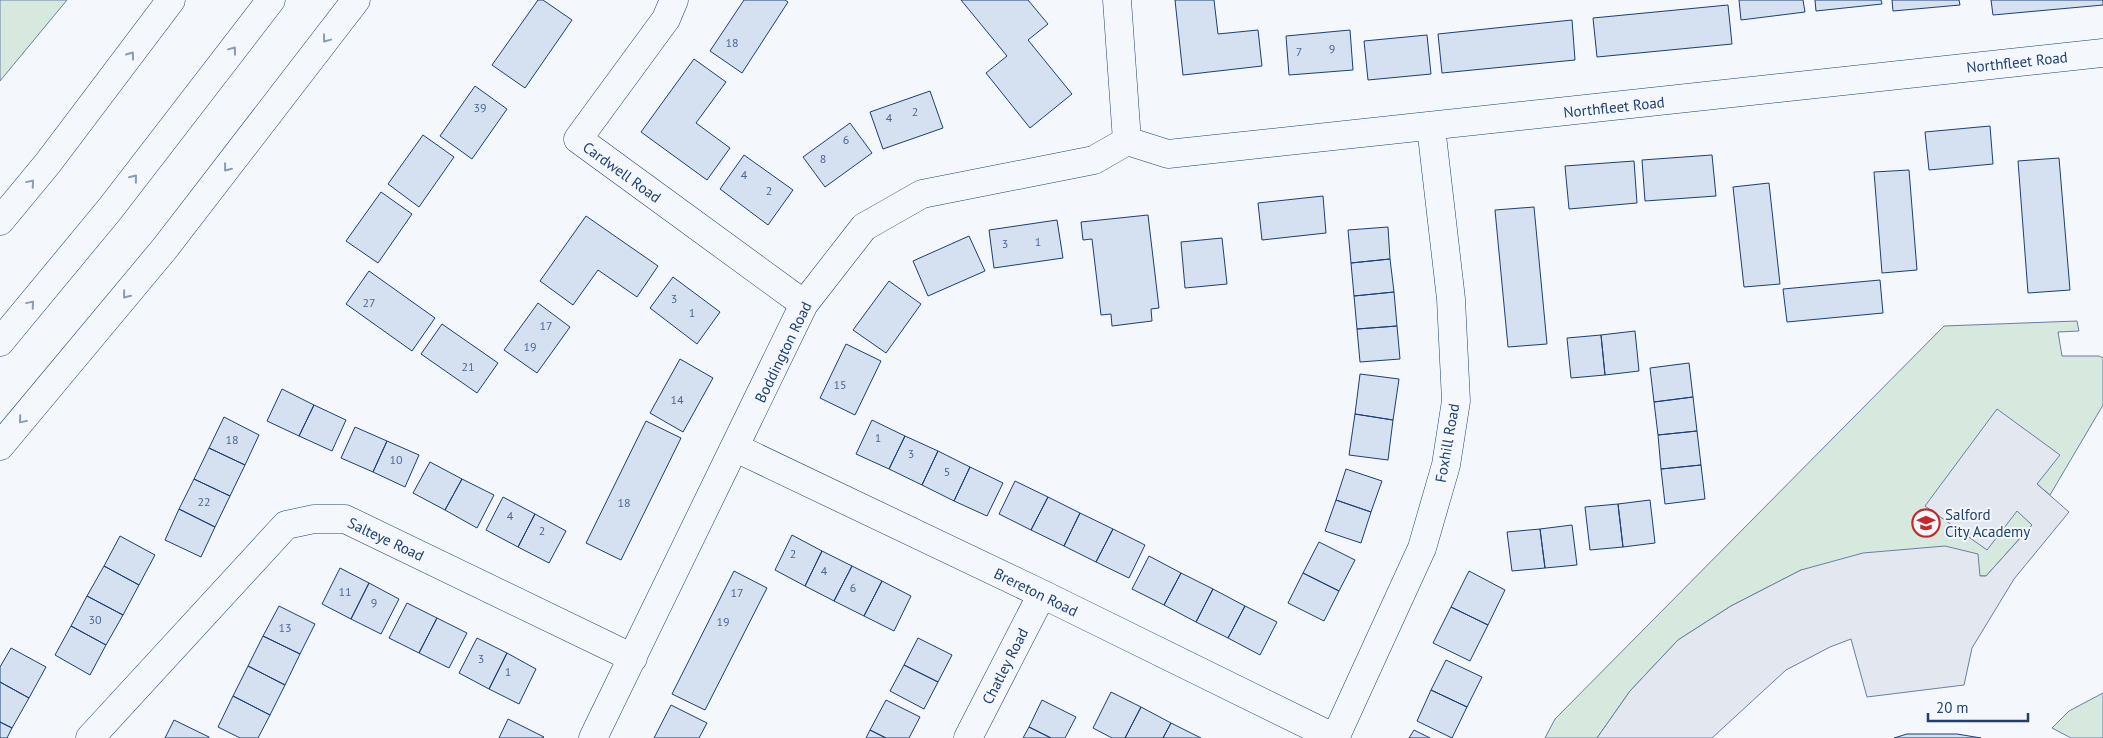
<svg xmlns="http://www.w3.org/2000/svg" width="2103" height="738" viewBox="0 0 2103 738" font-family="'PT Sans',sans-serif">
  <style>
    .green { fill: #d7e8df; stroke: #687fa3 }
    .parking { fill: #e3e8f0; stroke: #687fa3 }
    .building { fill: #d5e0f0; stroke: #1d3f73 }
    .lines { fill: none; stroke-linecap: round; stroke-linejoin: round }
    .minor-casing { stroke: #1d3f73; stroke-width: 29 }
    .motorway-casing { stroke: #1d3f73; stroke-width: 29 }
    .minor { stroke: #f4f7fb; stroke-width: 28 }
    .motorway { stroke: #f4f7fb; stroke-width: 28 }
    .oneway { stroke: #889bb7 }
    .labels { text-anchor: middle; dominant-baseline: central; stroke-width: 4; stroke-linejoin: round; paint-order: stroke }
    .number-label { font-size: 12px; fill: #4b6792 }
    .street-label { font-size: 15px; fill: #1d3f73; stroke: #f4f7fb }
    .poi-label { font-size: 15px; fill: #1d3f73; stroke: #f4f7fb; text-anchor: start }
  </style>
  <rect width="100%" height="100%" fill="#f4f7fb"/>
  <path class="green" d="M 0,0 L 67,0 L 0,81 Z
    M 2077,321 L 2079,331 L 2058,332 L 2062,356 L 2099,356 L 2103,358 L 2103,405 L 2050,495 L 2037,484 L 1997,409 L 2017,510 L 2032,525 L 1986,576 L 1801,570 L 1731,606 L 1678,640 L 1630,691 L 1597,738 L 1545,738 L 1555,719 L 1944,326 Z
    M 2103,693 L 2103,738 L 2071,738 L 2052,728 L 2069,711 Z"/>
  <path class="parking" d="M 1997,409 L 2060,455 L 2037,484 L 2069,512 L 2014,579 L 1972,648 L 1964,685 L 1867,697 L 1851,639 L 1830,647 L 1786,670 L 1712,738 L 1597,738 L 1630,691 L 1678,640 L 1731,606 L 1801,570 L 1863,553 L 1945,546 L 1978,554 L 1980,576 L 1986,576 L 2032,525 L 2017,511 L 1987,550 L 1925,506 Z"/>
  <path class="building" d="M 538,0 L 543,0 L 572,20 L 525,88 L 492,65 Z
    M 744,0 L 785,0 L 788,2 L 742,73 L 710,51 Z
    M 961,0 L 1028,0 L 1048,24 L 1028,40 L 1072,94 L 1030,128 L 986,73 L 1007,56 Z
    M 1175,0 L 1214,0 L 1218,34 L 1258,30 L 1262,66 L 1183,75 Z
    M 1739,0 L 1803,0 L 1805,12 L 1741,20 Z
    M 1815,0 L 1881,0 L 1882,4 L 1816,11 Z
    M 1892,0 L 1959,0 L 1960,5 L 1893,11 Z
    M 1991,0 L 2103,0 L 2103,5 L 1993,15 Z
    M 1728,5 L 1732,44 L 1597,57 L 1593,18 Z
    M 1572,20 L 1575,60 L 1442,73 L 1438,34 Z
    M 1350,30 L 1353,70 L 1289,75 L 1286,36 Z
    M 1427,35 L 1431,74 L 1368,80 L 1364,41 Z
    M 694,59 L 726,82 L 696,123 L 730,148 L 707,180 L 641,132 Z
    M 475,86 L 507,109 L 472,159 L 440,136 Z
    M 930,91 L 943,128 L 883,149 L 870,112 Z
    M 850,123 L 872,153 L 825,187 L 803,157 Z
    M 1990,126 L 1993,164 L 1929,170 L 1925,132 Z
    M 423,135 L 454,157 L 419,207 L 388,184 Z
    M 744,155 L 793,190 L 768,225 L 720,189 Z
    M 1712,155 L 1716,196 L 1645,201 L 1642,160 Z
    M 2059,158 L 2070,290 L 2028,293 L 2018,161 Z
    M 1634,161 L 1637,203 L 1569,209 L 1565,166 Z
    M 1909,170 L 1917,270 L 1882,273 L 1874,172 Z
    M 1769,183 L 1780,284 L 1744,287 L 1733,187 Z
    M 381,192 L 412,214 L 378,263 L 346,241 Z
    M 1323,196 L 1326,233 L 1262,240 L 1258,203 Z
    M 1534,207 L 1547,344 L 1508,347 L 1495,210 Z
    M 1148,215 L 1159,308 L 1151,309 L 1152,321 L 1112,326 L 1111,314 L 1101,315 L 1092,239 L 1083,240 L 1081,222 Z
    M 586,216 L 658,266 L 637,297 L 598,270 L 573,305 L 540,281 Z
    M 1057,220 L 1063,258 L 994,268 L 989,230 Z
    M 1388,227 L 1390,259 L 1351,263 L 1348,230 Z
    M 969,236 L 985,271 L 928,296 L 913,261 Z
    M 1222,238 L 1227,284 L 1185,288 L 1181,242 Z
    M 1390,259 L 1394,292 L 1354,296 L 1351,263 Z
    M 369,271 L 435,318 L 412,351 L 346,304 Z
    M 673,277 L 720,312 L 697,344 L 650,308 Z
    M 1880,280 L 1883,313 L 1787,322 L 1783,289 Z
    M 889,281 L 921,304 L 886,353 L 853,330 Z
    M 1394,292 L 1397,326 L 1357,329 L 1354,296 Z
    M 538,303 L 570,327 L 537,373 L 504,350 Z
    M 442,324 L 498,363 L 477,393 L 421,354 Z
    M 1397,326 L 1400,359 L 1360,362 L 1357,329 Z
    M 1635,331 L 1639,371 L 1605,375 L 1601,335 Z
    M 1601,335 L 1605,375 L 1571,378 L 1567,338 Z
    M 846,344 L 881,361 L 855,415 L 820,398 Z
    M 680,359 L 713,378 L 683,432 L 650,413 Z
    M 1689,363 L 1693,397 L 1654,402 L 1650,368 Z
    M 1360,374 L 1399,379 L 1393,420 L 1355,414 Z
    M 282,389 L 314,405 L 299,436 L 267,421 Z
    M 1693,397 L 1697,431 L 1658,435 L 1654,402 Z
    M 314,405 L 346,420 L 332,451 L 299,436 Z
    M 1355,414 L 1393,420 L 1388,460 L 1349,455 Z
    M 224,417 L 259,435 L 245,465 L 209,448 Z
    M 872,420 L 905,436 L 889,469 L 856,454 Z
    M 646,421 L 681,438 L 621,560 L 586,543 Z
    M 355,427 L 387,441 L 373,472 L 341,458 Z
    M 1697,431 L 1701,465 L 1661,469 L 1658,435 Z
    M 905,436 L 938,451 L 922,485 L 889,469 Z
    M 387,441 L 419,455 L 405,487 L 373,472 Z
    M 209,448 L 245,465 L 230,496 L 194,479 Z
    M 938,451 L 970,467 L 954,501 L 922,485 Z
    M 430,462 L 462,479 L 445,510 L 413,493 Z
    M 1701,465 L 1705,499 L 1665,504 L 1661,469 Z
    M 970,467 L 1003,483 L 987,516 L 954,501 Z
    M 1346,469 L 1382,481 L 1371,512 L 1336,500 Z
    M 194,479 L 230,496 L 215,527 L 179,509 Z
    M 462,479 L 494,495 L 477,528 L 445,510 Z
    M 1015,481 L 1048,497 L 1031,530 L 999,514 Z
    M 503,497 L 535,514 L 518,547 L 486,530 Z
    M 1048,497 L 1080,513 L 1064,546 L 1031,530 Z
    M 1336,500 L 1371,512 L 1361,543 L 1325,531 Z
    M 1650,500 L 1655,543 L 1623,547 L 1618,504 Z
    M 1618,504 L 1623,547 L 1590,550 L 1585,507 Z
    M 179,509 L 215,527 L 201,557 L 165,540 Z
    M 1080,513 L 1113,529 L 1096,562 L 1064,546 Z
    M 535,514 L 566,531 L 549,563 L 518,547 Z
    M 1572,525 L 1577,565 L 1545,568 L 1540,529 Z
    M 1113,529 L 1145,545 L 1129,578 L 1096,562 Z
    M 1540,529 L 1545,568 L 1512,571 L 1507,532 Z
    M 792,535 L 822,551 L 805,586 L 775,570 Z
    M 120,536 L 155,555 L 139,585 L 104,566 Z
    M 1319,542 L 1355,560 L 1339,591 L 1303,573 Z
    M 822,551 L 852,566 L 834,601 L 805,586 Z
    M 1149,556 L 1181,573 L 1164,605 L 1132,589 Z
    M 104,566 L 139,585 L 123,615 L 87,596 Z
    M 852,566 L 882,581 L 864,616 L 834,601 Z
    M 340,568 L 369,583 L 351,619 L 322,604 Z
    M 734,571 L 767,588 L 705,710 L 672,694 Z
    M 1469,571 L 1505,590 L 1488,625 L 1451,607 Z
    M 1181,573 L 1213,589 L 1196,622 L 1164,605 Z
    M 1303,573 L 1339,591 L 1324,621 L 1288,603 Z
    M 882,581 L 911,596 L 894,631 L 864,616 Z
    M 369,583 L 399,599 L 381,634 L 351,619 Z
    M 1213,589 L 1245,606 L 1228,638 L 1196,622 Z
    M 87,596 L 123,615 L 106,645 L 71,626 Z
    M 407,603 L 437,618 L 419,653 L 389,638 Z
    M 279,606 L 315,624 L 300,654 L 263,636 Z
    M 1245,606 L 1277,622 L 1260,655 L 1228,638 Z
    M 1451,607 L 1488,625 L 1470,661 L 1433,643 Z
    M 437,618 L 467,633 L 449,668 L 419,653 Z
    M 71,626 L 106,645 L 90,675 L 55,655 Z
    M 263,636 L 300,654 L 285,685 L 248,666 Z
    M 477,638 L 507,653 L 489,689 L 459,673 Z
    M 918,638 L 952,655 L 938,682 L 904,665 Z
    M 11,648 L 46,667 L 29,698 L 0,682 L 0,667 Z
    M 507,653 L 536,669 L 519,704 L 489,689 Z
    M 1446,660 L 1482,677 L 1467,707 L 1431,690 Z
    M 904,665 L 938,682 L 924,709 L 890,691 Z
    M 248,666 L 285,685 L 270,715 L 233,696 Z
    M 0,682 L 29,698 L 12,728 L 0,722 Z
    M 1431,690 L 1467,707 L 1452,738 L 1417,721 Z
    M 1111,692 L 1141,707 L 1125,738 L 1112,738 L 1093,728 Z
    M 233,696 L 270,715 L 258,738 L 240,738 L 218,727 Z
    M 886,700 L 920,717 L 909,738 L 886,738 L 870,730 Z
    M 1042,700 L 1076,717 L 1065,738 L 1051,738 L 1029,727 Z
    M 671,705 L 707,723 L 699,738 L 654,738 Z
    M 1141,707 L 1171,723 L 1163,738 L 1125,738 Z
    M 508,719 L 544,737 L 543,738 L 499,738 Z
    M 174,720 L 209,737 L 209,738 L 165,738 Z
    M 0,722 L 12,728 L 7,738 L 0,738 Z
    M 1171,723 L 1201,738 L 1163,738 Z
    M 1029,727 L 1051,738 L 1023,738 Z
    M 870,730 L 886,738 L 866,738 Z
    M 1414,730 L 1430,738 L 1409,738 Z
    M 1907,734 L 1957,734 L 1981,738 L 1894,738 Z"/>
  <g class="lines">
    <g class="minor-casing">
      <path id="minor" d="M 674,0 L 666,19 L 578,139 L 804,304
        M 1117,0 L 1127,141
        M 1127,141 L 1168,154 L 2103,53
        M 736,448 L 1042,594 L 1335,738
        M 90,738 L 286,525 L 314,519 L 345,519 L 633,658
        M 593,738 L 804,304 L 864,227 L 922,194 L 1094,160 L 1127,141
        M 968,738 L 1042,594
        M 1335,738 L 1422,548 L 1446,465 L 1456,401 L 1451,299 L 1431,127"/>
    </g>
    <g class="motorway-casing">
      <path id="motorway" d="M 0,221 L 48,163 L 171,0
        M 0,342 L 110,209 L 271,0
        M 0,446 L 165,248 L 356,0"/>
    </g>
    <use href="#minor" class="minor"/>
    <use href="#motorway" class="motorway"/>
  </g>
  <defs><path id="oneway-chevron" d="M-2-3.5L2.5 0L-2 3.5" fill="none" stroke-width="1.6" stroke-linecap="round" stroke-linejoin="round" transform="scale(1.25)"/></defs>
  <g class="oneway">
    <use href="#oneway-chevron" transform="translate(326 39) rotate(127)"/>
    <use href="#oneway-chevron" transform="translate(233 50) rotate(-53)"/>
    <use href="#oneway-chevron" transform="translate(131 55) rotate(-54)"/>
    <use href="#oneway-chevron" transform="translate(227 168) rotate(128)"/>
    <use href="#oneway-chevron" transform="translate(134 178) rotate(-52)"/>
    <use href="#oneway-chevron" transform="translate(31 183) rotate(-50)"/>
    <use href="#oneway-chevron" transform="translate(126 295) rotate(129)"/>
    <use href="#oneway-chevron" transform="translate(31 304) rotate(-50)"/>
    <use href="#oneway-chevron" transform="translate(22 420) rotate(130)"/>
  </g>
  <defs>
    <g id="school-ring" transform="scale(1.4375)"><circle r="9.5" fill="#f4f7fb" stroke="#c62828" stroke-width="1.5"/><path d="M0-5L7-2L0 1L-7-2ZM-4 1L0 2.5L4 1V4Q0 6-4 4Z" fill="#c62828"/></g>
  </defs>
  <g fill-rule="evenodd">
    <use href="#school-ring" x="1926" y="523"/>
  </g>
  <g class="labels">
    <g class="number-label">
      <text x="732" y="42">18</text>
      <text x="1332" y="48">9</text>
      <text x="1299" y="51">7</text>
      <text x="480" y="107">39</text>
      <text x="915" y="111">2</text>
      <text x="889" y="117">4</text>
      <text x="846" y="139">6</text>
      <text x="823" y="158">8</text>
      <text x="744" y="174">4</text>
      <text x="769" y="190">2</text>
      <text x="1038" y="241">1</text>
      <text x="1005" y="243">3</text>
      <text x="674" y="298">3</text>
      <text x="369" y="302">27</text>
      <text x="692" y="312">1</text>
      <text x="546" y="325">17</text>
      <text x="530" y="346">19</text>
      <text x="468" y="366">21</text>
      <text x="840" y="384">15</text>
      <text x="677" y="399">14</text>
      <text x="878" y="437">1</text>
      <text x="232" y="439">18</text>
      <text x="911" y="453">3</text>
      <text x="396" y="459">10</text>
      <text x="947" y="471">5</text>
      <text x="204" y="501">22</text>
      <text x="624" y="502">18</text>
      <text x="510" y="515">4</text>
      <text x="542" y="530">2</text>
      <text x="793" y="553">2</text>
      <text x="824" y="570">4</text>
      <text x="853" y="587">6</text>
      <text x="345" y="591">11</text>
      <text x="737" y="592">17</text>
      <text x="374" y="602">9</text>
      <text x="95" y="619">30</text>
      <text x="723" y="621">19</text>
      <text x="285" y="627">13</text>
      <text x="481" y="658">3</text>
      <text x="508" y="671">1</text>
    </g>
    <g class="street-label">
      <text transform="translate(2017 62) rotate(-6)">Northfleet Road</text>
      <text transform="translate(1614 107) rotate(-6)">Northfleet Road</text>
      <text transform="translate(622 172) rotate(36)">Cardwell Road</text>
      <text transform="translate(783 352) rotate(-64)">Boddington Road</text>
      <text transform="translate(1447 443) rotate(-80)">Foxhill Road</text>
      <text transform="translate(386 539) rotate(25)">Salteye Road</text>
      <text transform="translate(1036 592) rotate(26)">Brereton Road</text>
      <text transform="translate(1005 666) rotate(-63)">Chatley Road</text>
    </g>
    <g class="poi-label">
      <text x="1945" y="514">Salford<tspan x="1945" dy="17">City Academy</tspan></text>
    </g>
  </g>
  <path d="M1928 713v8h100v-8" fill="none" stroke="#1d3f73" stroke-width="2.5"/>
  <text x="1936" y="713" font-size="15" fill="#1d3f73" stroke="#f4f7fb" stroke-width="4" paint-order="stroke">20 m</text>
</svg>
